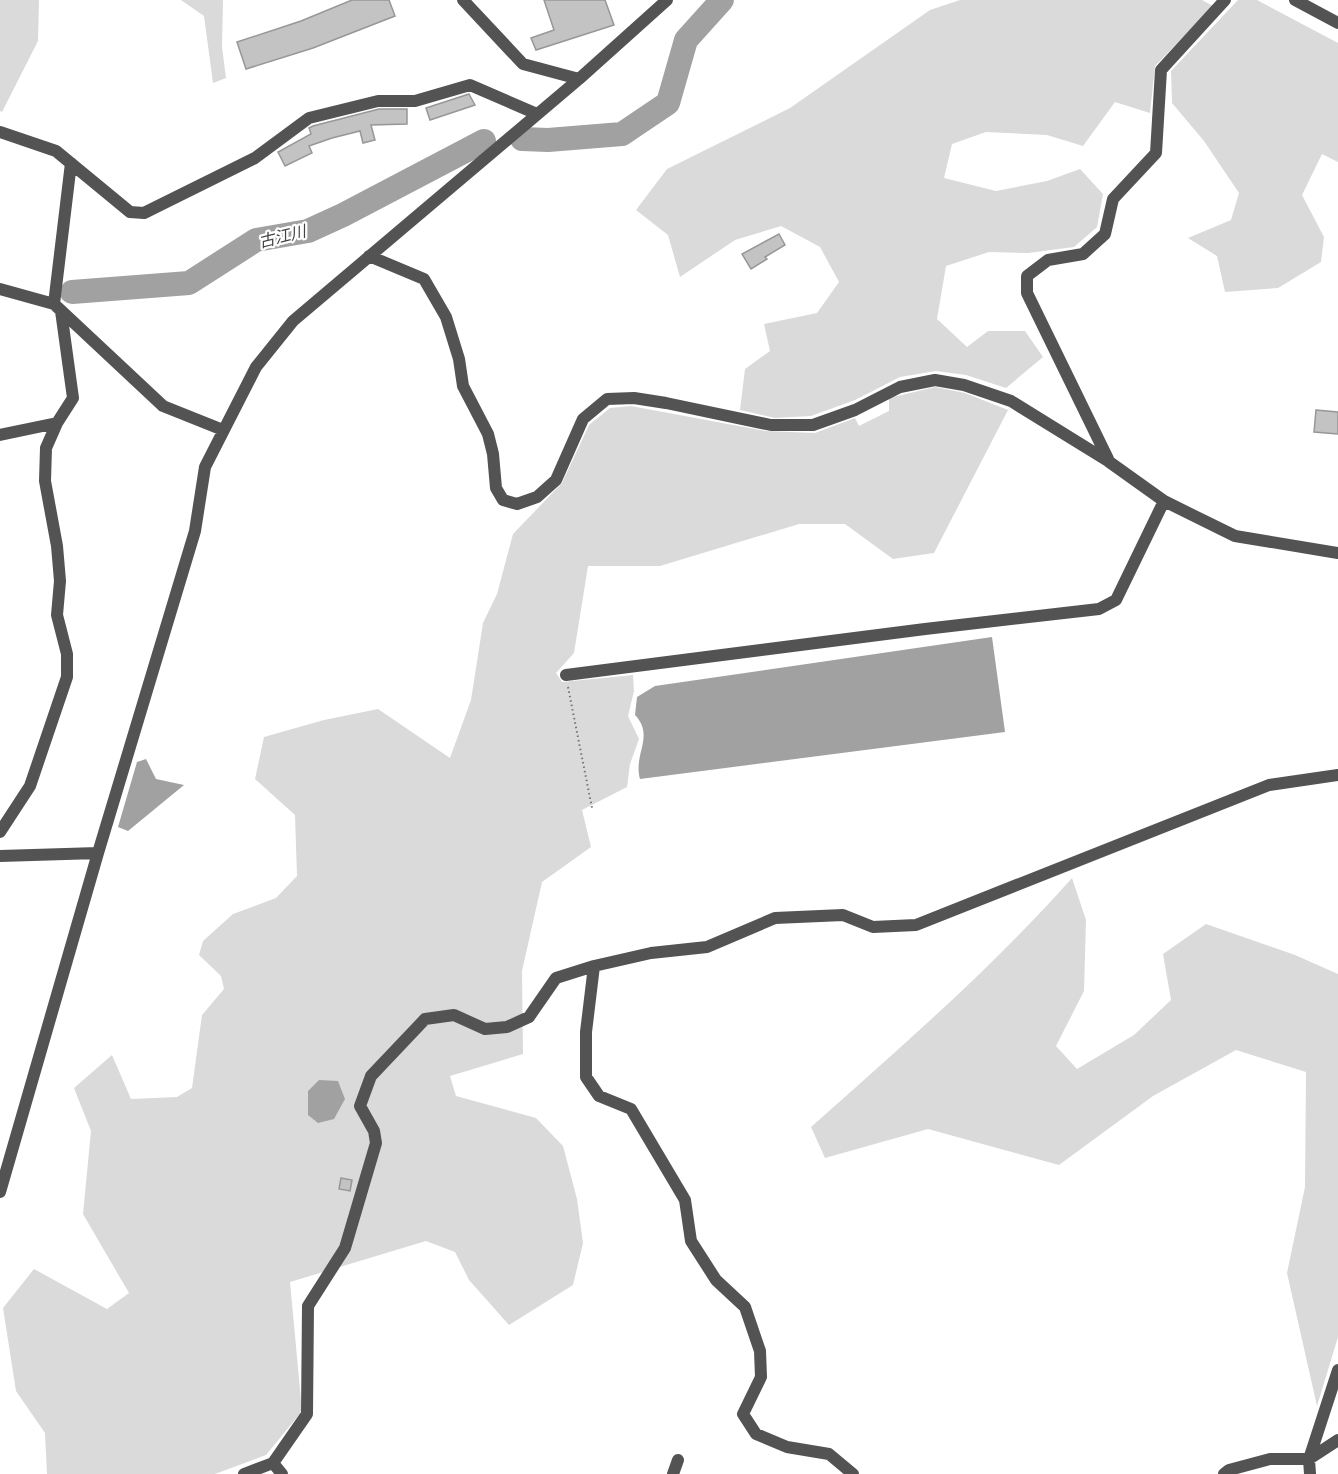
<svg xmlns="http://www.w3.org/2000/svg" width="1338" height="1474" viewBox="0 0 1338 1474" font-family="'Titillium Web','Noto Sans JP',sans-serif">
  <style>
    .green { fill: #dadada }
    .water { fill: #a1a1a1 }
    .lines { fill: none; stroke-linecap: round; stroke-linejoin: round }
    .river { stroke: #a1a1a1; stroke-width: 24 }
    .building { fill: #c3c3c3; stroke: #979797; stroke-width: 1.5 }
    .path { stroke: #757575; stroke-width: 2; stroke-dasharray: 1.5 3; stroke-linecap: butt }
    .minor { stroke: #535353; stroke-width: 12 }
    .labels { text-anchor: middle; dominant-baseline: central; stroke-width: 4.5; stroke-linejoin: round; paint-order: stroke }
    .water-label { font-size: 16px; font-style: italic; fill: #424242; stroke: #fff }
  </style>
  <rect width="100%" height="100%" fill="#fff"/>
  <path class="green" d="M 0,0 L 39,0 L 38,41 L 2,112 L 0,111 Z
    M 181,0 L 223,0 L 222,47 L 226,78 L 213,83 L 204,16 Z
    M 960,0 L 1202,0 L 1213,6 L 1155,66 L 1150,113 L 1115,102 L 1083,146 L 1047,135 L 986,132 L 952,144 L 944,178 L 996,191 L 1047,181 L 1080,169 L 1103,194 L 1097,227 L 1074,247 L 1028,253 L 989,252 L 946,266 L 937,319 L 967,347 L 988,331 L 1025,331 L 1043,357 L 1006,388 L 966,375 L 936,371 L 900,377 L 855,400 L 811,416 L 775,418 L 740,410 L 745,369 L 770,351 L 764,324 L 817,313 L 839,282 L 820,247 L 781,226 L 735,240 L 680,277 L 668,235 L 636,210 L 667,169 L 790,108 L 930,10 Z
    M 1238,0 L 1257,0 L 1338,43 L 1338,162 L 1322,154 L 1302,195 L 1324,237 L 1321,262 L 1278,288 L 1225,292 L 1217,256 L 1188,238 L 1231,220 L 1239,193 L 1204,141 L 1172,103 L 1171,71 Z
    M 935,387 L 965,393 L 1008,410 L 934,553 L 893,559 L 845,524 L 799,524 L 660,566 L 588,566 L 574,653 L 556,673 L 562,682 L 633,675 L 634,691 L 628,716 L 639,739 L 630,764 L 627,787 L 582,810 L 591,847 L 542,882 L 522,971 L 523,1054 L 450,1076 L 456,1096 L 536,1118 L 563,1146 L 577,1199 L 583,1243 L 573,1285 L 509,1325 L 469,1280 L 455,1252 L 426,1241 L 290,1282 L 302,1411 L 266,1455 L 215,1474 L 47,1474 L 45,1433 L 16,1391 L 3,1308 L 34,1269 L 107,1309 L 129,1293 L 83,1214 L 91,1131 L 74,1088 L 112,1055 L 131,1099 L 177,1097 L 192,1088 L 202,1015 L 224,989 L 221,976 L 199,955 L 203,941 L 233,914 L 276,898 L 297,876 L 295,815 L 255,779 L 264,737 L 324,720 L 378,709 L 450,758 L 471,700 L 483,623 L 497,594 L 513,534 L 562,483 L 589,425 L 610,408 L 631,406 L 766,431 L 815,433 L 855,418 L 859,426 L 889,411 L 889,398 Z
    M 1072,878 L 1086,920 L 1084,991 L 1056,1046 L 1077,1069 L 1134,1035 L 1171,1000 L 1163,954 L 1206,924 L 1295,955 L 1338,974 L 1338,1337 L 1317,1406 L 1287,1273 L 1305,1187 L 1306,1072 L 1236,1050 L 1153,1096 L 1059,1165 L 928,1129 L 825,1158 L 811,1127 C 901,1047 992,968 1072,878 Z"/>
  <path class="water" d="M 992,637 L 1005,732 L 640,779 C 633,754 655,736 635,715 L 637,697 L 655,686 Z
    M 146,759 L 156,779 L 184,785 L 128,831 L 118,827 L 137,762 Z
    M 319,1080 L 338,1081 L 345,1099 L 334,1119 L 318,1123 L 308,1115 L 308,1091 Z"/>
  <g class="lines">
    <path class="river" d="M 522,139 L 548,140 L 622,134 L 668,103 L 686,40 L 722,0
      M 72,292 L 189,283 L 256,240 L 308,231 L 343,215 L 484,141"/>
  </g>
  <path class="building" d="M 352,0 L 389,0 L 395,16 L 313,48 L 246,69 L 237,42 L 301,21 Z
    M 544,0 L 605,0 L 614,25 L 536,50 L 531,38 L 554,30 Z
    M 469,94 L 475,105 L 430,120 L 426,108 Z
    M 379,109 L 407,109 L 407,124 L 371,125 L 375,140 L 363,143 L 360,131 L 332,138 L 309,146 L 312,153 L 285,166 L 278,152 L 311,134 L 309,128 L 313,126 Z
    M 779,234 L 785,245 L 765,257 L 767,259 L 751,269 L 742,254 Z
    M 1316,410 L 1338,412 L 1338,434 L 1314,432 Z
    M 341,1178 L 352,1180 L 350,1191 L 339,1189 Z"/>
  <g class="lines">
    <path class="path" d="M 568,687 L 592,808"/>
    <path class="minor" d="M 463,0 L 523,64 L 579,79
      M 1295,0 L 1338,23
      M 0,132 L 56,151 L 130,212 L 144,213 L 255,158 L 309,118 L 378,101 L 415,101 L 470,85 L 537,114
      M 369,256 L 424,279 L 446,317 L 459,359 L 463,386 L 488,434 L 493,454 L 496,488 L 503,500 L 517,504 L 537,497 L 556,480 L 583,419 L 607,399 L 634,398 L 666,403 L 771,425 L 813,425 L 855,410 L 900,387 L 935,380 L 964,385 L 1011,401 L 1108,461 L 1164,501 L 1235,536 L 1338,553
      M 0,289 L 54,304 L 163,406 L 223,430
      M 54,304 L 71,163
      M 0,435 L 57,423
      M 1108,459 L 1027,293 L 1027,276 L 1048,260 L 1083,254 L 1105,234 L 1113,199 L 1156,153 L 1161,70 L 1225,0
      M 566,675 L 925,629 L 1099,609 L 1116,600 L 1164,501
      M 0,832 L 30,786 L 67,677 L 67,654 L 57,615 L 60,581 L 57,546 L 45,481 L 46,448 L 57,423 L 73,398 L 61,311
      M 0,856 L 98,853
      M 594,966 L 586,1032 L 586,1077 L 599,1096 L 631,1109 L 685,1200 L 691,1241 L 716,1280 L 745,1307 L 760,1351 L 761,1377 L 743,1414 L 756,1434 L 787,1447 L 829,1454 L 853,1474
      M 0,1192 L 98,853 L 195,531 L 205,467 L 256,367 L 293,321 L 579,79 L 667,0
      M 273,1463 L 282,1474
      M 244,1474 L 273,1463 L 307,1414 L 308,1306 L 345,1248 L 376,1143 L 374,1131 L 360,1106 L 371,1076 L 425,1019 L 454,1015 L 485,1029 L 507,1027 L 529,1017 L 556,978 L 594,966 L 651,953 L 707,947 L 775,918 L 843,915 L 873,927 L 916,925 L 1269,785 L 1338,775
      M 673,1474 L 678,1460
      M 1224,1474 L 1229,1470 L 1270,1459 L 1309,1459 L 1338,1440
      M 1310,1474 L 1309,1459 L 1338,1370"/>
  </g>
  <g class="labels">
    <g class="water-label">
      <text transform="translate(282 236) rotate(-14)">古江川</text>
    </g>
  </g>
</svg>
